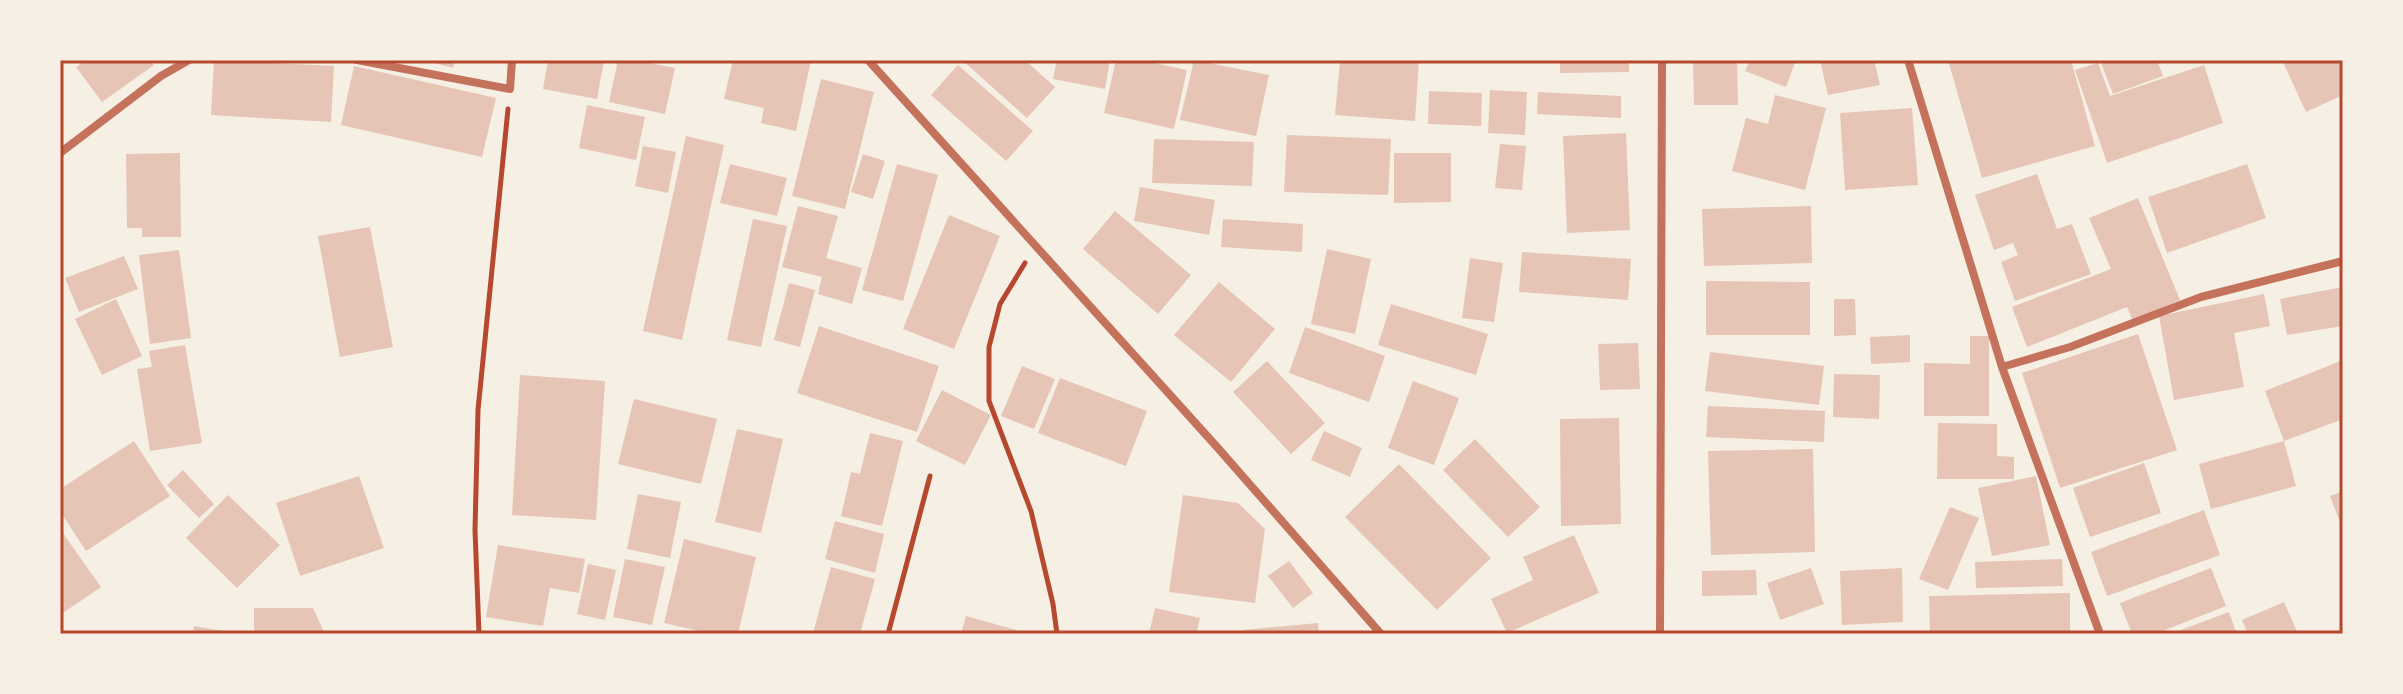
<svg xmlns="http://www.w3.org/2000/svg" width="2403" height="694" viewBox="0 0 2403 694" font-family="'Times New Roman',serif">
  <style>
    .building { fill: #e6c5b7 }
    .lines { fill: none; stroke-linecap: round; stroke-linejoin: round }
    .path { stroke: #b5482f; stroke-width: 5 }
    .minor { stroke: #c5725c; stroke-width: 8 }
    .neatline { fill: none; stroke: #b5482f; stroke-width: 3 }
  </style>
  <rect width="100%" height="100%" fill="#f6efe4"/>
  <path class="building" d="M 86,60 L 150,60 L 154,65 L 102,102 L 76,67 Z
    M 214,60 L 334,66 L 331,122 L 211,115 Z
    M 423,60 L 455,60 L 453,68 Z
    M 548,60 L 604,60 L 597,99 L 543,89 Z
    M 618,60 L 635,60 L 675,68 L 665,114 L 609,102 Z
    M 733,60 L 811,60 L 796,131 L 761,123 L 764,108 L 724,99 Z
    M 962,60 L 1025,60 L 1055,87 L 1027,118 Z
    M 1057,60 L 1110,60 L 1105,89 L 1053,79 Z
    M 1116,60 L 1140,60 L 1187,70 L 1174,129 L 1104,113 Z
    M 1194,60 L 1269,75 L 1256,136 L 1180,120 Z
    M 1340,60 L 1419,60 L 1415,121 L 1335,115 Z
    M 1560,60 L 1629,60 L 1629,72 L 1560,73 Z
    M 1693,60 L 1737,60 L 1738,105 L 1694,105 Z
    M 1750,60 L 1796,60 L 1786,87 L 1745,71 Z
    M 1820,60 L 1874,60 L 1880,85 L 1828,95 Z
    M 1948,60 L 2071,60 L 2095,146 L 1982,178 Z
    M 2100,60 L 2157,60 L 2163,76 L 2113,94 Z
    M 2282,60 L 2343,60 L 2343,95 L 2306,112 Z
    M 2098,63 L 2110,96 L 2204,65 L 2223,123 L 2107,163 L 2075,70 Z
    M 958,65 L 1033,131 L 1006,161 L 931,95 Z
    M 354,66 L 496,98 L 482,157 L 341,125 Z
    M 821,79 L 874,92 L 845,209 L 792,196 Z
    M 1490,90 L 1527,92 L 1525,135 L 1488,133 Z
    M 1429,91 L 1482,93 L 1481,126 L 1428,124 Z
    M 1538,92 L 1621,96 L 1621,118 L 1537,114 Z
    M 1775,95 L 1826,108 L 1805,190 L 1732,171 L 1746,118 L 1768,124 Z
    M 587,105 L 645,117 L 636,160 L 579,148 Z
    M 1912,108 L 1918,185 L 1845,190 L 1840,113 Z
    M 1626,133 L 1630,230 L 1567,233 L 1563,136 Z
    M 1287,135 L 1391,139 L 1388,195 L 1284,192 Z
    M 686,136 L 724,145 L 682,340 L 643,331 Z
    M 1154,139 L 1254,142 L 1252,186 L 1152,183 Z
    M 1500,144 L 1526,146 L 1522,190 L 1495,188 Z
    M 643,146 L 676,152 L 668,193 L 635,186 Z
    M 180,153 L 181,237 L 142,237 L 142,228 L 127,228 L 126,154 Z
    M 1394,153 L 1451,153 L 1451,202 L 1394,203 Z
    M 863,154 L 885,161 L 873,199 L 851,192 Z
    M 730,164 L 787,178 L 777,216 L 720,203 Z
    M 897,164 L 938,175 L 903,301 L 862,290 Z
    M 2247,164 L 2266,218 L 2167,253 L 2148,197 Z
    M 2037,174 L 2057,229 L 2072,224 L 2091,274 L 2015,301 L 2001,262 L 2018,255 L 2013,243 L 1994,250 L 1975,195 Z
    M 1140,187 L 1215,200 L 1209,235 L 1134,221 Z
    M 2138,198 L 2180,300 L 2133,321 L 2127,307 L 2027,347 L 2012,307 L 2111,269 L 2089,218 Z
    M 798,206 L 838,216 L 826,258 L 862,268 L 852,304 L 818,294 L 822,277 L 782,267 Z
    M 1811,206 L 1812,263 L 1704,266 L 1702,209 Z
    M 1115,211 L 1191,275 L 1158,314 L 1083,249 Z
    M 949,215 L 1000,236 L 954,349 L 903,329 Z
    M 753,219 L 787,226 L 761,347 L 727,340 Z
    M 1223,219 L 1303,224 L 1302,252 L 1221,247 Z
    M 370,227 L 393,347 L 340,357 L 318,236 Z
    M 1327,249 L 1371,259 L 1355,334 L 1311,324 Z
    M 179,250 L 191,338 L 150,344 L 139,255 Z
    M 1522,252 L 1631,259 L 1628,300 L 1519,292 Z
    M 124,256 L 138,289 L 79,312 L 65,278 Z
    M 1470,258 L 1503,263 L 1494,322 L 1462,318 Z
    M 1706,281 L 1810,282 L 1810,335 L 1706,335 Z
    M 1219,282 L 1275,329 L 1231,382 L 1174,335 Z
    M 789,283 L 815,290 L 800,347 L 774,340 Z
    M 2343,287 L 2343,326 L 2287,335 L 2280,299 Z
    M 2264,294 L 2270,326 L 2234,333 L 2244,387 L 2174,400 L 2159,316 Z
    M 116,299 L 142,356 L 102,375 L 75,319 Z
    M 1834,299 L 1855,299 L 1856,335 L 1834,336 Z
    M 1391,304 L 1488,334 L 1476,375 L 1378,345 Z
    M 819,326 L 939,366 L 917,432 L 797,393 Z
    M 1305,327 L 1385,356 L 1369,402 L 1289,373 Z
    M 2138,334 L 2177,450 L 2060,488 L 2022,373 Z
    M 1910,335 L 1910,362 L 1871,364 L 1870,337 Z
    M 1970,336 L 1989,336 L 1989,416 L 1924,416 L 1924,363 L 1970,364 Z
    M 1638,343 L 1640,389 L 1600,390 L 1598,344 Z
    M 185,345 L 202,443 L 150,451 L 137,369 L 152,367 L 149,351 Z
    M 1710,352 L 1824,366 L 1819,405 L 1705,391 Z
    M 2343,360 L 2343,419 L 2284,441 L 2265,391 Z
    M 1267,361 L 1325,423 L 1291,454 L 1233,392 Z
    M 1022,366 L 1055,379 L 1034,429 L 1001,416 Z
    M 1834,374 L 1880,375 L 1879,419 L 1833,417 Z
    M 520,375 L 605,381 L 596,520 L 512,515 Z
    M 1060,378 L 1147,411 L 1126,466 L 1038,433 Z
    M 1413,381 L 1459,398 L 1434,465 L 1388,448 Z
    M 942,390 L 991,415 L 965,465 L 916,441 Z
    M 634,399 L 717,419 L 701,484 L 618,464 Z
    M 1708,406 L 1825,411 L 1824,442 L 1706,437 Z
    M 1619,418 L 1621,524 L 1561,526 L 1560,419 Z
    M 1938,423 L 1997,424 L 1997,456 L 2014,457 L 2014,479 L 1937,479 Z
    M 737,429 L 783,439 L 761,533 L 715,522 Z
    M 1324,431 L 1362,448 L 1350,477 L 1311,460 Z
    M 870,433 L 903,441 L 882,526 L 841,516 L 851,472 L 860,474 Z
    M 1475,439 L 1540,507 L 1508,537 L 1443,470 Z
    M 134,441 L 170,496 L 86,551 L 60,511 L 60,489 Z
    M 2284,441 L 2296,486 L 2211,509 L 2199,464 Z
    M 1813,449 L 1815,552 L 1711,555 L 1708,451 Z
    M 2144,463 L 2161,513 L 2090,537 L 2073,488 Z
    M 1399,464 L 1491,558 L 1437,610 L 1345,517 Z
    M 183,470 L 214,504 L 199,518 L 167,485 Z
    M 359,476 L 384,548 L 300,576 L 276,503 Z
    M 2036,476 L 2050,545 L 1992,556 L 1978,488 Z
    M 2343,491 L 2343,530 L 2330,496 Z
    M 638,494 L 681,502 L 670,558 L 627,549 Z
    M 228,495 L 280,545 L 237,588 L 186,538 Z
    M 1183,495 L 1238,503 L 1265,529 L 1255,603 L 1169,592 Z
    M 1950,507 L 1979,518 L 1948,590 L 1919,579 Z
    M 2204,510 L 2220,555 L 2107,596 L 2091,552 Z
    M 835,521 L 884,534 L 875,573 L 825,559 Z
    M 60,529 L 101,587 L 60,615 Z
    M 1574,535 L 1599,593 L 1507,633 L 1491,599 L 1533,580 L 1523,557 Z
    M 684,539 L 756,557 L 738,634 L 713,634 L 664,623 Z
    M 498,545 L 585,559 L 579,593 L 550,588 L 543,626 L 486,617 Z
    M 625,559 L 665,567 L 652,625 L 613,617 Z
    M 2062,559 L 2063,586 L 1976,588 L 1975,562 Z
    M 1289,561 L 1313,593 L 1293,608 L 1268,576 Z
    M 588,564 L 616,570 L 605,620 L 577,614 Z
    M 831,567 L 875,579 L 860,634 L 813,633 Z
    M 1811,568 L 1824,604 L 1780,620 L 1767,583 Z
    M 1902,568 L 1903,622 L 1842,625 L 1840,571 Z
    M 2211,568 L 2226,606 L 2155,634 L 2132,634 L 2120,603 Z
    M 1756,570 L 1757,595 L 1702,596 L 1702,571 Z
    M 2070,593 L 2070,631 L 1930,633 L 1929,596 Z
    M 2284,602 L 2298,634 L 2248,634 L 2242,620 Z
    M 254,608 L 313,608 L 325,634 L 254,634 Z
    M 1155,608 L 1200,618 L 1196,634 L 1149,634 Z
    M 2229,612 L 2237,634 L 2170,634 Z
    M 966,616 L 1027,633 L 1027,634 L 961,634 Z
    M 1318,623 L 1319,634 L 1242,634 L 1242,630 Z
    M 194,626 L 224,631 L 223,634 L 193,634 Z"/>
  <g class="lines">
    <path class="path" d="M 1025,263 L 1000,304 L 989,347 L 989,401 L 1031,511 L 1053,604 L 1057,634
      M 479,634 L 475,530 L 478,410 L 508,109
      M 888,634 L 930,476"/>
    <path class="minor" d="M 357,60 L 510,89 L 512,60
      M 868,60 L 1217,447 L 1381,634
      M 1908,60 L 2002,367 L 2100,634
      M 60,153 L 161,76 L 189,60
      M 2002,367 L 2070,347 L 2201,297 L 2343,261
      M 1660,634 L 1662,60"/>
  </g>
  <rect width="2403" height="694" fill="none" stroke="#f6efe4" stroke-width="124"/>
  <rect x="62" y="62" width="2279" height="570" class="neatline"/>
</svg>
